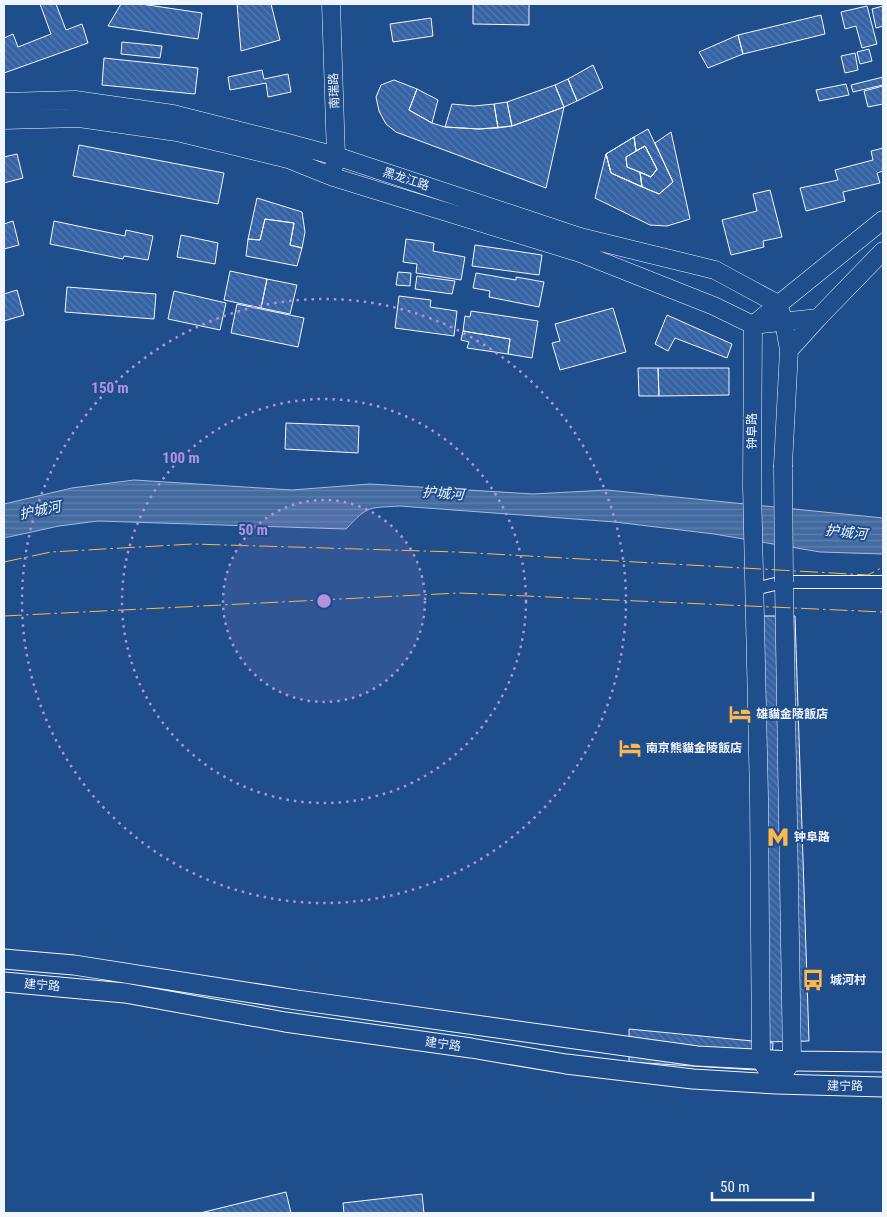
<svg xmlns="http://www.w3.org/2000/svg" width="887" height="1217" viewBox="0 0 887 1217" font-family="'Roboto Condensed','Noto Sans SC',sans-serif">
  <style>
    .water { fill: url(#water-rules); stroke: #a8bbd7 }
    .building { fill: url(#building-back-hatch); stroke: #f2f6ff }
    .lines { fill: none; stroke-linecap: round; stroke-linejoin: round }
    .street-casing { stroke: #f2f6ff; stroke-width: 14 }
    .secondary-casing { stroke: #f2f6ff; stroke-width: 19 }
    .primary-casing { stroke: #f2f6ff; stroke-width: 21 }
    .street { stroke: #1f4e8c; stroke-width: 12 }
    .secondary { stroke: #1f4e8c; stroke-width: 18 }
    .primary { stroke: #1f4e8c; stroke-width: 19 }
    .secondary-bridge-casing { stroke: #f2f6ff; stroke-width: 19; stroke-linecap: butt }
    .secondary-bridge { stroke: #1f4e8c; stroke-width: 18 }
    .power { stroke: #ffb74d; stroke-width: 1; stroke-dasharray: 18 4 2.5 4; stroke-linecap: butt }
    .ring { fill: none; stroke: #b691df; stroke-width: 2.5; stroke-dasharray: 2.5 5 }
    .labels { text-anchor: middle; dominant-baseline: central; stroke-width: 4; stroke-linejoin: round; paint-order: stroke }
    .street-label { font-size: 12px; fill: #f2f6ff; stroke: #1f4e8c }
    .poi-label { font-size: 12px; font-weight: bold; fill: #f2f6ff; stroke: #1f4e8c; text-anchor: start }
    .water-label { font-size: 14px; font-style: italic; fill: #f2f6ff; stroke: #1f4e8c }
    .centre { fill: #b691df; stroke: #1f4e8c; stroke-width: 2.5 }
    .ring-label { font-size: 15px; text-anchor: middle; font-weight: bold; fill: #b691df; stroke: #1f4e8c; stroke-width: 4; stroke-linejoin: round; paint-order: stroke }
  </style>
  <defs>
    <pattern id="water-rules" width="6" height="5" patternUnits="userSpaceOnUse" patternTransform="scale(1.25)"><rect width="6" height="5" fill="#446ba0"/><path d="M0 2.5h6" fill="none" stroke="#5f81ae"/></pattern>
    <pattern id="building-back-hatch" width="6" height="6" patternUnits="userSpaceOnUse" patternTransform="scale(1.25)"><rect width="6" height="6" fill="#3563a3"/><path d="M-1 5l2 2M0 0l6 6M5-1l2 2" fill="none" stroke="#537ab1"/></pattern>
  </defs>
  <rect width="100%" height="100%" fill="#1f4e8c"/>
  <path class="water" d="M 134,480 L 292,490 L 370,484 L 533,494 L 607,490 L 883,518 L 883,554 L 820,552 L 714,534 L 615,522 L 400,506 C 369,508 368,505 346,529 L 98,521 L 59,526 L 4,538 L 4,504 L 72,488 Z"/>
  <path class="building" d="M 40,4 L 56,4 L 66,30 L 82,24 L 88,43 L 4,73 L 4,38 L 13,34 L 18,47 L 51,34 Z
    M 121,4 L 141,4 L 202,13 L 198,39 L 108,26 Z
    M 237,4 L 271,4 L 280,40 L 241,51 Z
    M 473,4 L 529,4 L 529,25 L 473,24 Z
    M 867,6 L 877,44 L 862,48 L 856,26 L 845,29 L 841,12 Z
    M 883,6 L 883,26 L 876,28 L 872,9 Z
    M 821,15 L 825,34 L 743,54 L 738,35 Z
    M 431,18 L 433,36 L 393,42 L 390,24 Z
    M 738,35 L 743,54 L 708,68 L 699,52 Z
    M 122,42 L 162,46 L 160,58 L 121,54 Z
    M 869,49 L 872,61 L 860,64 L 857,52 Z
    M 855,53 L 858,70 L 845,73 L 841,56 Z
    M 104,58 L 198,68 L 195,94 L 102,85 Z
    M 593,65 L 603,88 L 577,101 L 568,79 Z
    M 262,70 L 264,79 L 288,74 L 291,92 L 268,97 L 266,83 L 230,90 L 228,77 Z
    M 883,77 L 883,85 L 853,92 L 851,85 Z
    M 568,79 L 577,101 L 564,107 L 555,85 Z
    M 394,80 L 417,89 L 409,110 L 432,123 L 445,127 L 479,129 L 512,126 L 564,107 L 546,188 L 396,132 L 386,124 L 379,111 L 376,97 L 381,85 Z
    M 846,84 L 849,95 L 819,101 L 816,90 Z
    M 555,85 L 564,107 L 512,126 L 507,102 Z
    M 883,86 L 883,104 L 868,107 L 864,91 Z
    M 417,89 L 438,100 L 432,123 L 409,110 Z
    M 507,102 L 512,126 L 498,128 L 494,104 Z
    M 452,104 L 474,106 L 494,104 L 498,128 L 479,129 L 445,127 Z
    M 648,129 L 673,182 L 659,194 L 642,187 L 640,172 L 651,177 L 657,169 L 645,146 L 636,151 L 634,137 Z
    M 671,132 L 690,219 L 667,226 L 650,225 L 595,198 L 606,154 L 611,173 L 659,194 L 673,182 L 655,143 Z
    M 634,137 L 636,151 L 645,146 L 657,169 L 651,177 L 640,172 L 642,187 L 611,173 L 606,154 Z
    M 634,137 L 636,151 L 626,157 L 627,167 L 640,172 L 642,187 L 611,173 L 606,154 Z
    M 79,145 L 224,173 L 218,204 L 73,176 Z
    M 645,146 L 657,169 L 651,177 L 627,167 L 626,157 Z
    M 883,148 L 883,171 L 877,173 L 880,183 L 843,192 L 845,201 L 806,211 L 800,188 L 838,180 L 835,170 L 873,160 L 871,151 Z
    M 17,154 L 23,178 L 4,183 L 4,157 Z
    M 770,190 L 782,237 L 763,241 L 764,247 L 731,255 L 722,220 L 757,211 L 753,194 Z
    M 257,198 L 302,212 L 305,232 L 302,248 L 290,245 L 294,223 L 265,219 L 260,240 L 248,239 Z
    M 265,219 L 294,223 L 290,245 L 302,248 L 297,266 L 246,256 L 248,239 L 260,240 Z
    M 13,221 L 19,245 L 4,249 L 4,224 Z
    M 54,221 L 125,236 L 126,230 L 153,236 L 148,260 L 124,256 L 123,259 L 50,244 Z
    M 181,235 L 218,243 L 215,264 L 177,257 Z
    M 406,239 L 434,243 L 433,251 L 465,257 L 461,280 L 416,273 L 417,264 L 403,262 Z
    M 475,245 L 542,255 L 539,275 L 472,266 Z
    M 230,271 L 267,279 L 261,308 L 224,300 Z
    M 398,272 L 411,273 L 410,286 L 396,285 Z
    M 476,273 L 516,280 L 516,277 L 544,282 L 539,307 L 489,297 L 490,291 L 473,288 Z
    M 417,276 L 455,281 L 452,294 L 415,289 Z
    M 267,279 L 297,285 L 290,314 L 261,308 Z
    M 67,287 L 156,294 L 154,319 L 65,312 Z
    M 17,290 L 24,315 L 4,321 L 4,294 Z
    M 174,291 L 226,303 L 220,330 L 168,319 Z
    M 399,296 L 431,300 L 430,307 L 457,311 L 454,336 L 395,328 Z
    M 237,304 L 304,318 L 298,347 L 231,333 Z
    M 613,308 L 626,352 L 560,370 L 552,343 L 560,341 L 555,324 Z
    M 471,311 L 538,321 L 532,358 L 508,354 L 510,339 L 463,331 L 465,316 L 470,317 Z
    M 667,315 L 732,344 L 727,358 L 675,338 L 668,351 L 655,344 Z
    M 463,331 L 510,339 L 508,354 L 467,348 L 469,342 L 461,340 Z
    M 638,368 L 658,368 L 659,396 L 639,396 Z
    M 658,368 L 729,368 L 729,395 L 659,396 Z
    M 286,423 L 359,426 L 358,453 L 285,449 Z
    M 749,616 L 795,616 L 809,1041 L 763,1042 Z
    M 629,1029 L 773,1043 L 771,1071 L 629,1062 Z
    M 286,1192 L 291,1213 L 200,1213 Z
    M 422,1194 L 424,1213 L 344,1213 L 343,1203 Z"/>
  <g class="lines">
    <g class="street-casing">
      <path id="street" d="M 754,589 L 784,582 L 883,582"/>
    </g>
    <g class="secondary-casing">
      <path id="secondary" d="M 331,4 L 336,156 L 334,167
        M 4,102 L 75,100 L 173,114 L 284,142 L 336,156 L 580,237 L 715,270 L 778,304 L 784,322 L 789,350
        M 4,120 L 79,118 L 177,132 L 288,159 L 333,177 L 580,253 L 714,306 L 753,325 L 818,318
        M 783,465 L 789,350 L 818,318 L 883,251
        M 784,582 L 792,1061 L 776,1084 L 761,1060 L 759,797 L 752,485 L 753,325 L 883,220"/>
    </g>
    <g class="primary-casing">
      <path id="primary" d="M 4,959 L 74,965 L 297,1000 L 697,1056 L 792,1061 L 883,1062
        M 4,982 L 125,993 L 285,1022 L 471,1048 L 566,1064 L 693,1079 L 776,1084 L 883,1087"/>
    </g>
    <use href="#street" class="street"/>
    <use href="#secondary" class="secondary"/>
    <use href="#primary" class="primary"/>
    <g class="secondary-bridge-casing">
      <path id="secondary-bridge" d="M 783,465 L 784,582"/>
    </g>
    <use href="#secondary-bridge" class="secondary-bridge"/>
    <path class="power" d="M 4,562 L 51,552 L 193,544 L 457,552 L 868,575 L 883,567
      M 4,616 L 459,593 L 883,612"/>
  </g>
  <circle cx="324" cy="601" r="101" fill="#b691df" fill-opacity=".12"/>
  <g class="ring">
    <circle cx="324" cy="601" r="101"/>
    <circle cx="324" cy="601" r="202"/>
    <circle cx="324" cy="601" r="302"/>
  </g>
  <defs>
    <g id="hotel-bare" transform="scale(1.725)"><path d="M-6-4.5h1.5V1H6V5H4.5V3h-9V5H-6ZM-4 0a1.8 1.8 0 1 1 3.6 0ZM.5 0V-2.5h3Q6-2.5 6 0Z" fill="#ffb74d" stroke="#1f4e8c" stroke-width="2.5" paint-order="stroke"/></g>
    <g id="metro-bare" transform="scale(1.725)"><path d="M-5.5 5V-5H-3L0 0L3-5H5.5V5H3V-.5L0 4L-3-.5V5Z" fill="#ffb74d" stroke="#1f4e8c" stroke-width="2.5" paint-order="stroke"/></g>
    <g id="bus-bare" transform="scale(1.725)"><path d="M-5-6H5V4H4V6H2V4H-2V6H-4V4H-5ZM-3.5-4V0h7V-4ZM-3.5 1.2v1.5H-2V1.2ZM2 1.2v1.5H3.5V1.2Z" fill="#ffb74d" stroke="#1f4e8c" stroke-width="2.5" paint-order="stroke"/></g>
  </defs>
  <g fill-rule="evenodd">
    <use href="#hotel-bare" x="740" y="714"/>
    <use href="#hotel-bare" x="630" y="748"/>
    <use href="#metro-bare" x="778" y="837"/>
    <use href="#bus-bare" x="813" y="980"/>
  </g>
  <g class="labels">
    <g class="street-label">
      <text transform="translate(334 91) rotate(-92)">南瑞路</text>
      <text transform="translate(406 179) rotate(18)">黑龙江路</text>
      <text transform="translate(752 431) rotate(-90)">钟阜路</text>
      <text transform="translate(42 985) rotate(5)">建宁路</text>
      <text transform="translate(443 1044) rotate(8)">建宁路</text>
      <text transform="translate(845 1086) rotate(1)">建宁路</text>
    </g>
    <g class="poi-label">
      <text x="756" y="714">雄貓金陵飯店</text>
      <text x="646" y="748">南京熊貓金陵飯店</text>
      <text x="794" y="837">钟阜路</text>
      <text x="830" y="980">城河村</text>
    </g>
    <g class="water-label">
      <text transform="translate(443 493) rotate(4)">护城河</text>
      <text transform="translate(40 510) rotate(-11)">护城河</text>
      <text transform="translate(846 532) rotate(6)">护城河</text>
    </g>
  </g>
  <circle cx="324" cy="601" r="8" class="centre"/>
  <g class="ring-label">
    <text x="110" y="393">150 m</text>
    <text x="181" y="463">100 m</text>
    <text x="253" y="535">50 m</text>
  </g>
  <rect width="887" height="1217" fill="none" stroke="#f2f6ff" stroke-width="10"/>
  <path d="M712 1192v8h101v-8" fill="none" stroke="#f2f6ff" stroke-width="2.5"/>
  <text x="720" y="1192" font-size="15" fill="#f2f6ff" stroke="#1f4e8c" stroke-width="4" paint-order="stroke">50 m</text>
</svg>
